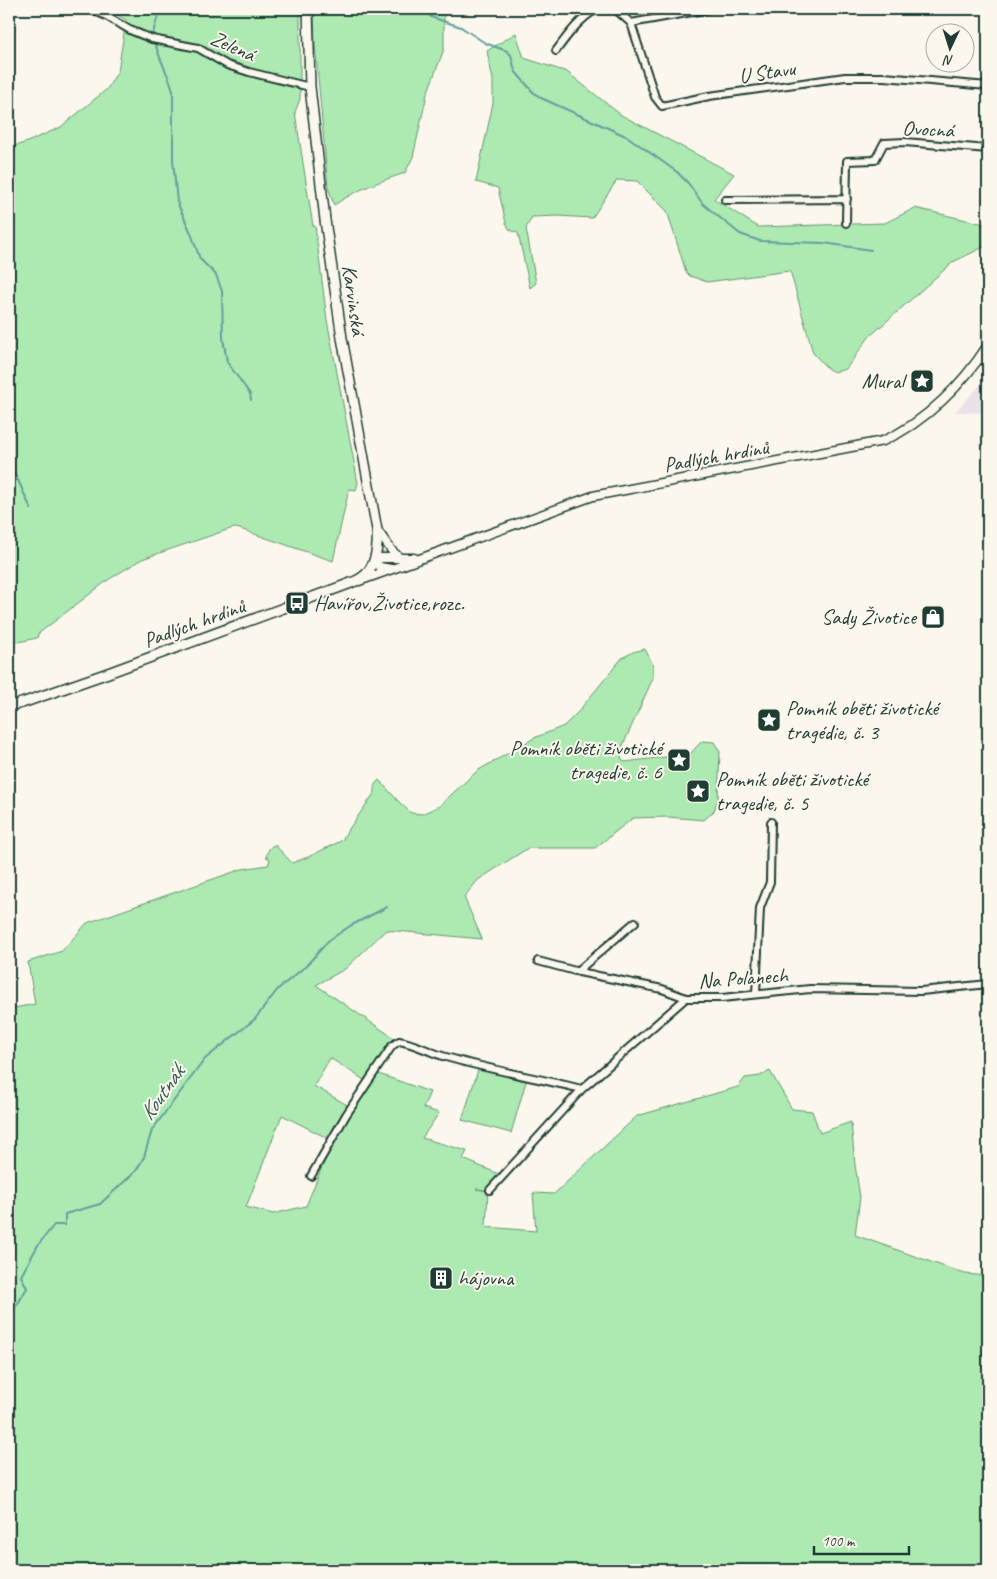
<svg xmlns="http://www.w3.org/2000/svg" width="997" height="1579" viewBox="0 0 997 1579" font-family="Caveat,sans-serif">
  <style>
    .built { fill: #e9e2e9 }
    .green { fill: #aceab2; stroke: #669473 }
    .lines { fill: none; stroke-linecap: round; stroke-linejoin: round }
    .stream { stroke: #629e9f; stroke-width: 2 }
    .minor-casing { stroke: #1f3d34; stroke-width: 10 }
    .tertiary-casing { stroke: #1f3d34; stroke-width: 11 }
    .secondary-casing { stroke: #1f3d34; stroke-width: 12 }
    .minor { stroke: #fbf7ec; stroke-width: 6 }
    .tertiary { stroke: #fbf7ec; stroke-width: 8 }
    .secondary { stroke: #fbf7ec; stroke-width: 9 }
    .labels { text-anchor: middle; dominant-baseline: central; stroke-width: 4; stroke-linejoin: round; paint-order: stroke }
    .street-label { font-size: 21px; fill: #1f3d34; stroke: #fbf7ec }
    .poi-label { font-size: 21px; fill: #1f3d34; stroke: #fbf7ec; text-anchor: start }
    .water-label { font-size: 22px; font-style: italic; fill: #355d58; stroke: #fbf7ec }
  </style>
  <rect width="100%" height="100%" fill="#fbf7ec"/>
  <filter id="ink" filterUnits="userSpaceOnUse"><feTurbulence type="fractalNoise" baseFrequency=".02" numOctaves="2"/><feDisplacementMap in="SourceGraphic" scale="10" xChannelSelector="R" yChannelSelector="G"/><feConvolveMatrix kernelMatrix="1 2 1 2 8 2 1 2 1" color-interpolation-filters="sRGB"/></filter>
  <g filter="url(#ink)">
    <path class="built" d="M 988,369 L 988,413 L 955,412 L 984,381 L 981,377 Z"/>
    <path class="green" d="M 108,9 L 300,9 L 300,99 L 295,112 L 313,226 L 315,226 L 327,320 L 358,483 L 356,490 L 349,489 L 333,561 L 240,529 L 235,528 L 230,529 L 142,559 L 108,580 L 38,634 L 37,638 L 9,644 L 9,147 L 25,143 L 61,127 L 107,89 L 118,71 L 126,20 Z
      M 314,9 L 444,9 L 444,49 L 427,94 L 413,157 L 405,173 C 378,182 358,189 334,205 L 328,187 L 315,44 Z
      M 516,33 L 524,58 L 567,72 L 621,115 L 734,174 L 714,199 L 758,227 L 885,223 L 915,208 L 988,225 L 988,245 L 953,262 L 869,337 L 846,369 L 834,372 L 828,369 L 813,353 L 791,274 L 789,271 L 707,282 L 690,276 L 686,272 L 667,211 L 637,181 L 617,180 L 592,218 L 558,216 L 532,217 L 526,228 L 536,283 L 530,288 L 518,233 L 510,230 L 506,223 L 498,188 L 476,182 L 493,103 L 493,80 L 487,51 Z
      M 645,649 L 653,665 L 653,678 L 620,752 L 622,759 L 625,762 L 690,754 L 702,741 L 714,742 L 720,752 L 718,799 L 714,811 L 704,820 L 668,817 L 633,818 L 595,848 L 528,848 L 478,880 L 464,897 L 482,939 L 386,930 L 345,969 L 316,985 L 397,1040 L 390,1045 L 364,1080 L 330,1058 L 314,1086 L 349,1106 L 329,1139 L 282,1115 L 246,1207 L 273,1214 L 306,1206 L 329,1150 L 376,1073 L 430,1092 L 423,1108 L 439,1113 L 422,1138 L 467,1151 L 463,1159 L 499,1174 L 486,1190 L 476,1189 L 488,1191 L 486,1227 L 536,1231 L 533,1193 L 554,1194 L 637,1116 L 738,1087 L 745,1078 L 760,1076 L 770,1071 L 792,1109 L 812,1111 L 820,1133 L 851,1122 L 855,1165 L 860,1197 L 855,1235 L 965,1274 L 988,1276 L 988,1570 L 9,1570 L 9,1009 L 35,1004 L 28,962 L 62,951 L 87,923 L 242,869 L 268,865 L 270,859 L 266,857 C 268,851 269,846 275,845 L 292,863 L 308,857 L 343,840 L 344,836 L 375,792 L 375,784 L 379,780 L 400,803 L 411,813 L 422,814 L 439,806 L 477,771 L 534,738 L 564,726 L 578,712 L 622,658 L 633,652 Z
      M 479,1067 L 527,1078 L 511,1133 L 462,1120 Z"/>
    <g class="lines">
      <path class="stream" d="M 426,9 L 431,17 L 461,27 L 485,43 L 507,51 L 511,55 L 515,71 L 533,92 L 541,98 L 628,137 L 677,172 L 688,183 L 703,204 L 740,234 L 760,241 L 824,243 L 871,250
        M 154,37 L 153,33 L 160,9
        M 155,41 C 158,59 169,74 173,91 L 173,160 L 177,202 L 191,233 L 200,259 L 216,275 L 222,291 L 223,338 L 227,362 L 250,394 L 251,400
        M 9,466 L 18,480 L 31,509
        M 9,1310 L 17,1305 L 27,1288 L 21,1276 L 38,1245 L 54,1225 L 65,1225 L 65,1214 L 100,1204 L 136,1171 L 144,1157 L 152,1130 L 205,1059 L 255,1019 L 278,989 L 306,966 L 328,941 L 350,926 L 387,907"/>
      <g class="minor-casing">
        <path id="minor" d="M 90,9 L 106,16 L 130,30 L 152,39 L 198,48 L 227,65 L 249,72 L 310,87
          M 615,9 L 631,23 L 655,97 L 662,106 L 709,96 L 845,77 L 884,77 L 988,86
          M 631,23 L 709,9
          M 556,51 C 567,36 580,18 597,9
          M 725,200 L 847,199
          M 846,223 L 847,161 L 875,160 L 884,143 L 905,142 L 988,149
          M 979,359 L 988,363
          M 538,961 L 579,972 L 662,989 L 686,998
          M 579,972 L 580,969 L 635,922
          M 756,994 L 760,908 L 770,882 L 771,822
          M 311,1176 L 346,1115 L 392,1046 L 399,1041 C 414,1043 431,1053 446,1057 C 491,1070 537,1078 582,1089
          M 490,1190 L 582,1089 L 686,998 L 722,998 L 810,989 L 921,991 L 988,984"/>
      </g>
      <g class="tertiary-casing">
        <path id="tertiary" d="M 377,530 L 392,551 L 401,559
          M 391,569 L 380,567 L 374,560 L 381,558 L 414,558
          M 359,581 L 593,496 L 883,441 C 926,422 963,384 988,345"/>
      </g>
      <g class="secondary-casing">
        <path id="secondary" d="M 9,706 L 22,703 L 108,673 L 351,583 C 356,581 361,579 365,575 C 377,564 378,546 377,530 L 342,338 L 325,220 L 310,87 L 308,9"/>
      </g>
      <use href="#minor" class="minor"/>
      <use href="#tertiary" class="tertiary"/>
      <use href="#secondary" class="secondary"/>
    </g>
  </g>
  <defs>
    <g id="sight-square" transform="scale(1.25)"><rect x="-9" y="-9" width="18" height="18" rx="4" fill="#1f3d34" stroke="#fbf7ec"/><path d="M0-6L1.8-2.2L6-1.7L2.9 1.2L3.7 5.4L0 3.3L-3.7 5.4L-2.9 1.2L-6-1.7L-1.8-2.2Z" fill="#fff"/></g>
    <g id="bus-square" transform="scale(1.25)"><rect x="-9" y="-9" width="18" height="18" rx="4" fill="#1f3d34" stroke="#fbf7ec"/><path d="M-5-6H5V4H4V6H2V4H-2V6H-4V4H-5ZM-3.5-4V0h7V-4ZM-3.5 1.2v1.5H-2V1.2ZM2 1.2v1.5H3.5V1.2Z" fill="#fff"/></g>
    <g id="shop-square" transform="scale(1.25)"><rect x="-9" y="-9" width="18" height="18" rx="4" fill="#1f3d34" stroke="#fbf7ec"/><path d="M-5-2.5h2.3a2.7 3.5 0 0 1 5.4 0H5L5.5 6h-11ZM-1.5-2.5h3a1.5 2.3 0 0 0-3 0Z" fill="#fff"/></g>
    <g id="building-square" transform="scale(1.25)"><rect x="-9" y="-9" width="18" height="18" rx="4" fill="#1f3d34" stroke="#fbf7ec"/><path d="M-4-6H4V6H1V3H-1V6H-4ZM-2.5-4.3h1.7v1.8h-1.7ZM.8-4.3h1.7v1.8H.8ZM-2.5-1h1.7V.8h-1.7ZM.8-1h1.7V.8H.8Z" fill="#fff"/></g>
  </defs>
  <g fill-rule="evenodd">
    <use href="#sight-square" x="922" y="381"/>
    <use href="#bus-square" x="297" y="603"/>
    <use href="#shop-square" x="933" y="617"/>
    <use href="#sight-square" x="769" y="720"/>
    <use href="#sight-square" x="679" y="760"/>
    <use href="#sight-square" x="698" y="791"/>
    <use href="#building-square" x="441" y="1278"/>
  </g>
  <g class="labels">
    <g class="street-label">
      <text transform="translate(233 46) rotate(24)">Zelená</text>
      <text transform="translate(767 72) rotate(-8)">U Stavu</text>
      <text transform="translate(928 129) rotate(3)">Ovocná</text>
      <text transform="translate(354 300) rotate(82)">Karvinská</text>
      <text transform="translate(716 456) rotate(-10)">Padlých hrdinů</text>
      <text transform="translate(194 623) rotate(-20)">Padlých hrdinů</text>
      <text transform="translate(743 978) rotate(-4)">Na Polanech</text>
    </g>
    <g class="poi-label">
      <text x="904" y="381" text-anchor="end">Mural</text>
      <text x="314" y="603">Havířov,Životice,rozc.</text>
      <text x="916" y="617" text-anchor="end">Sady Životice</text>
      <text x="786" y="708">Pomník oběti životické<tspan x="786" dy="24">tragédie, č. 3</tspan></text>
      <text x="662" y="748" text-anchor="end">Pomník oběti životické<tspan x="662" dy="24">tragedie, č. 6</tspan></text>
      <text x="716" y="779">Pomník oběti životické<tspan x="716" dy="24">tragedie, č. 5</tspan></text>
      <text x="458" y="1278">hájovna</text>
    </g>
    <g class="water-label">
      <text transform="translate(162 1093) rotate(-55)">Koutnák</text>
    </g>
  </g>
  <rect width="997" height="1579" fill="none" stroke="#fbf7ec" stroke-width="30"/>
  <rect x="15" y="15" width="967" height="1549" fill="none" stroke="#1f3d34" stroke-width="2" filter="url(#ink)"/>
  <g transform="translate(950 48) rotate(184)"><circle r="24" fill="#fbf7ec" stroke="#a3ada2"/>
  <path d="M0-4L9 19L0 12L-9 19Z" fill="#1f3d34"/>
  <text y="-8" font-size="14" font-weight="bold" text-anchor="middle" fill="#1f3d34">N</text>
  </g>
  <path d="M814 1546v8h95v-8" fill="none" stroke="#1f3d34" stroke-width="2.5"/>
  <text x="822" y="1546" font-size="15" fill="#1f3d34" stroke="#fbf7ec" stroke-width="4" paint-order="stroke">100 m</text>
</svg>
